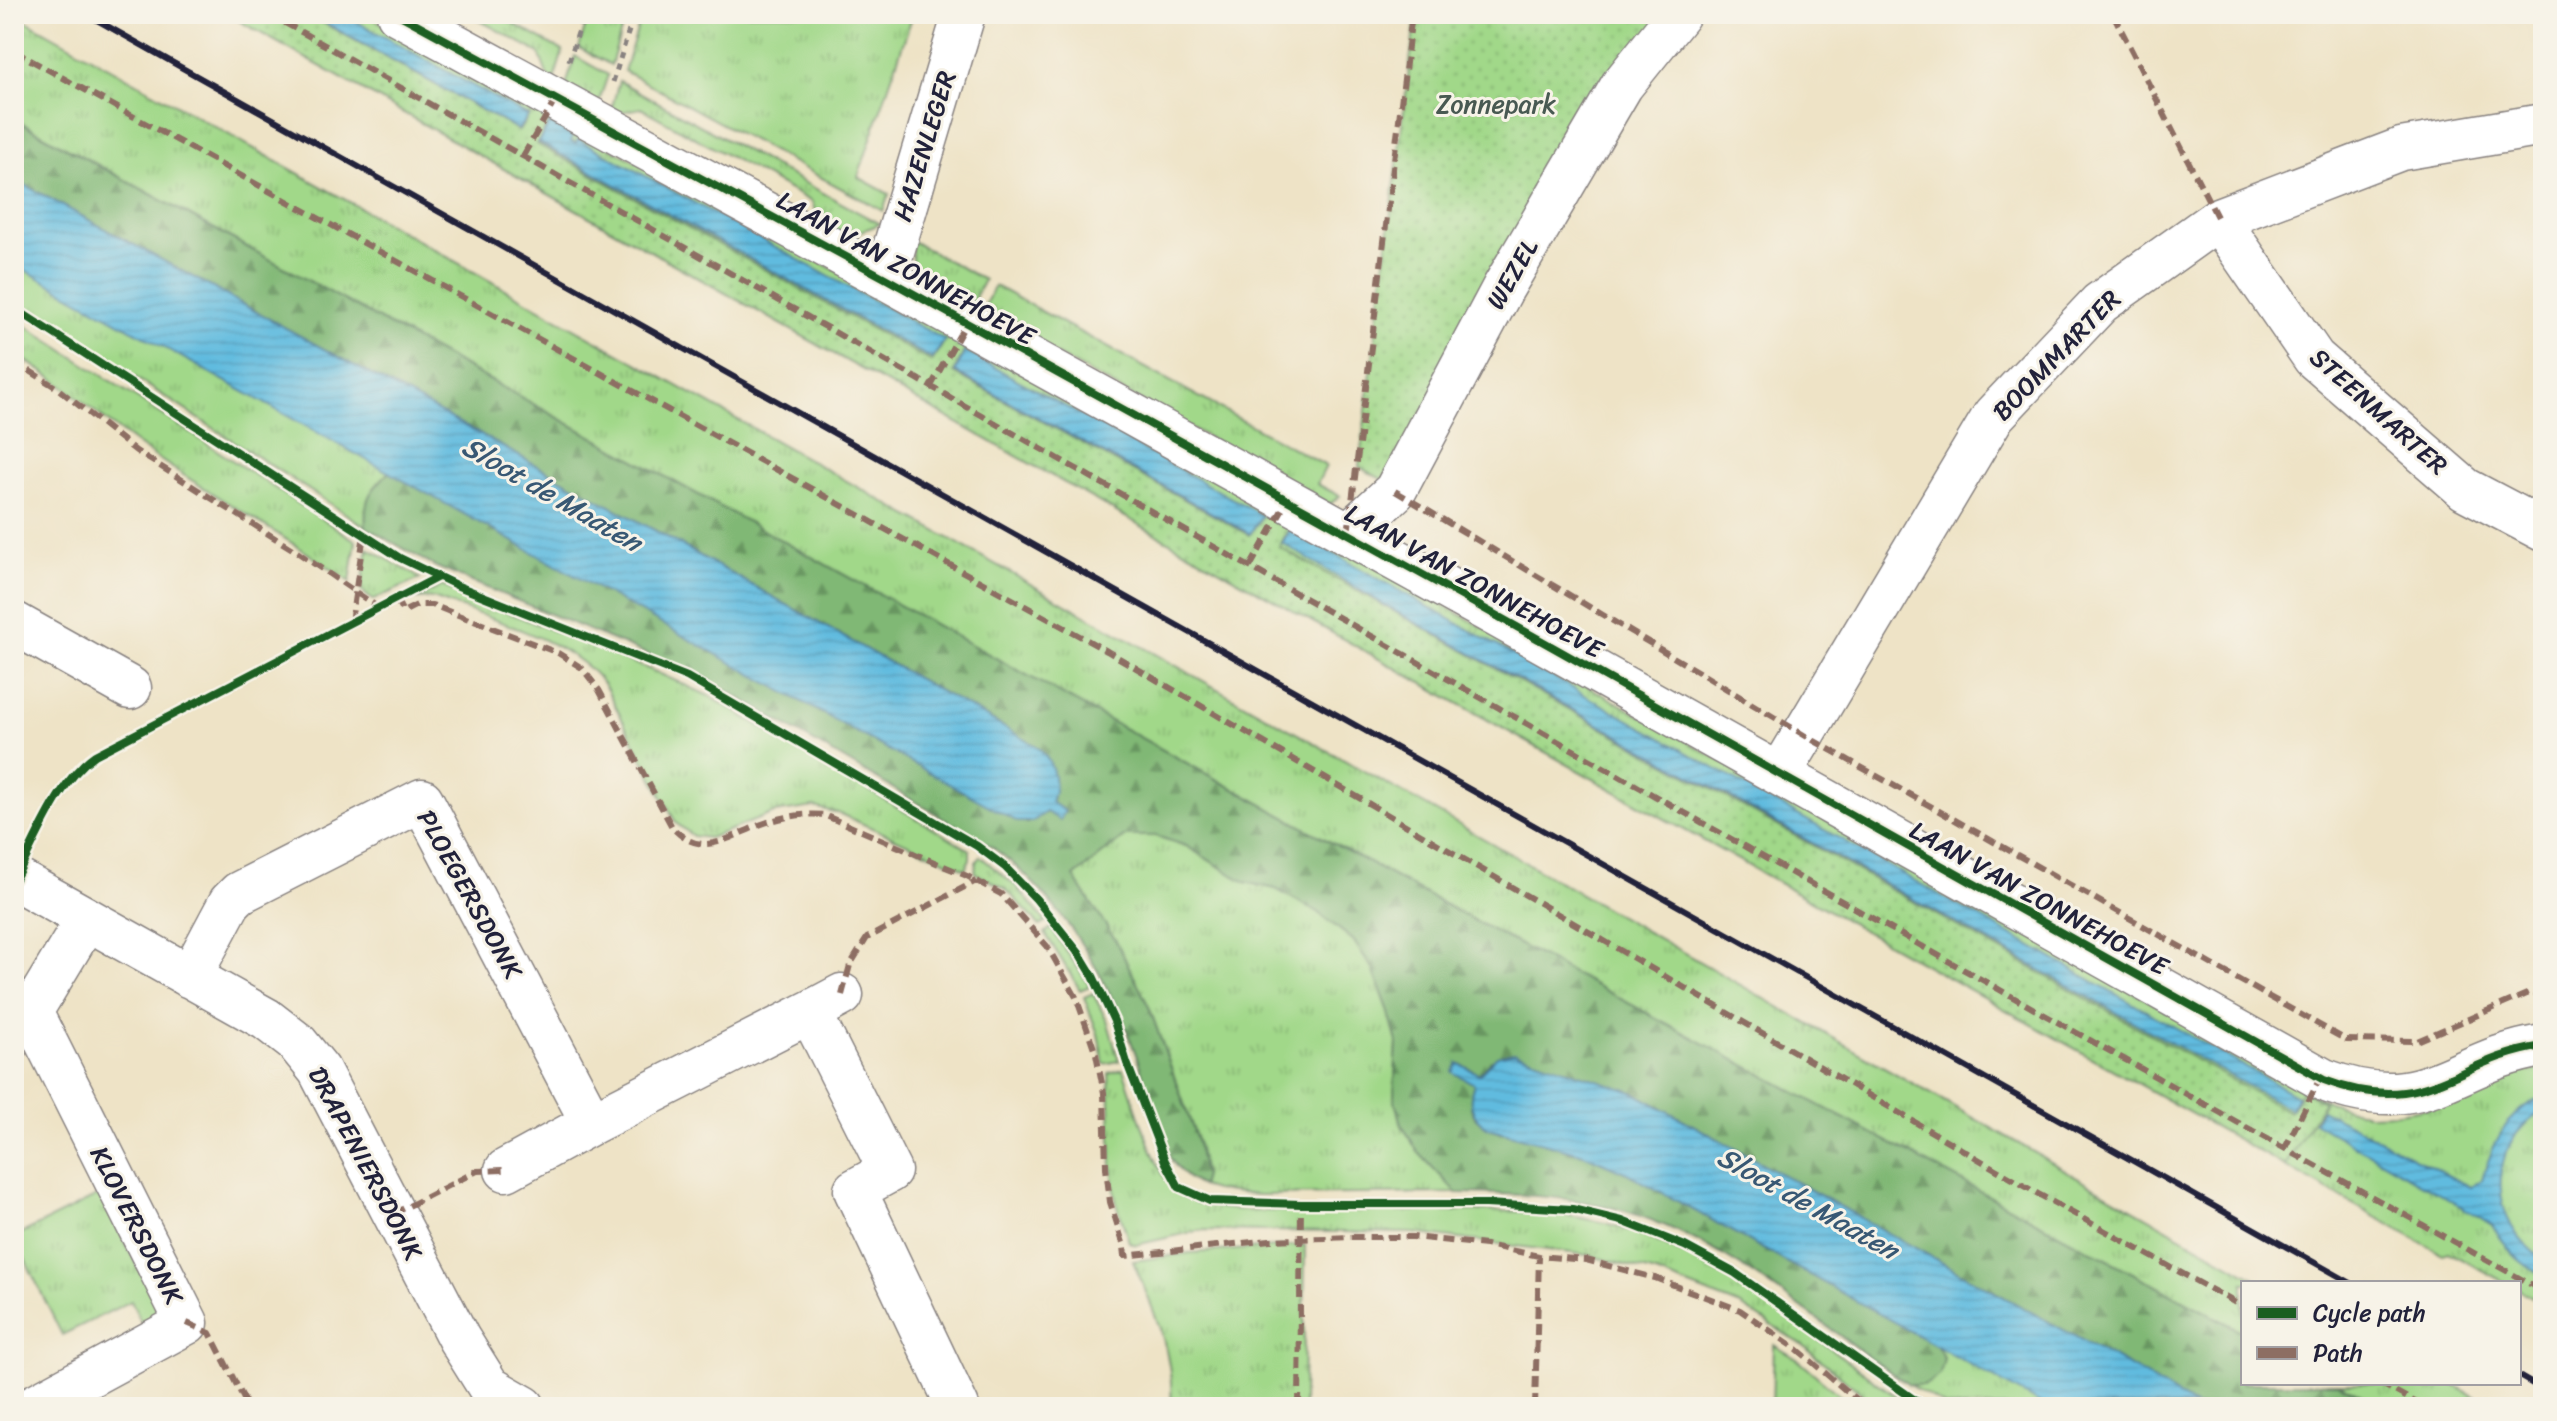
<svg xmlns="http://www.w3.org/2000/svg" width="2557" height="1421" viewBox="0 0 2557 1421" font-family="Sriracha,sans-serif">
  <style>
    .grass { fill: url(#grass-tufts); stroke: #627d62; stroke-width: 2 }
    .forest { fill: url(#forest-firs); stroke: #516d58; stroke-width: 2 }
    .park { fill: url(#park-dots); stroke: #627d62; stroke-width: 2 }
    .water { fill: url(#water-rules); stroke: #426e8d; stroke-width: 2 }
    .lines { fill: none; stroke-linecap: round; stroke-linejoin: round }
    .minor-casing { stroke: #888280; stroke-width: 45 }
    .path { stroke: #888280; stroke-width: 5; stroke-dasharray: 6 6; stroke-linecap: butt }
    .minor { stroke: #fff; stroke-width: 42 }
    .rail { stroke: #22223b; stroke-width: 6 }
    .quiet { stroke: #8d6e63; stroke-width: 6; stroke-dasharray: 12 6; stroke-linecap: butt }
    .cycleway-casing { stroke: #f7f3e8; stroke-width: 13 }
    .cycleway { stroke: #1b5e20; stroke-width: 8 }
    .labels { text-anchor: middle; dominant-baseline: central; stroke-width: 6; stroke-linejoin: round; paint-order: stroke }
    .park-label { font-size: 26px; fill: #485952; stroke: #f7f3e8 }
    .street-label { font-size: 26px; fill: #22223b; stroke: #f7f3e8 }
    .water-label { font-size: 28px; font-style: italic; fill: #385874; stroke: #f7f3e8 }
  </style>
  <defs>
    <pattern id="grass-tufts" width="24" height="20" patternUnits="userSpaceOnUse" patternTransform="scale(2)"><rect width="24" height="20" fill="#a1d889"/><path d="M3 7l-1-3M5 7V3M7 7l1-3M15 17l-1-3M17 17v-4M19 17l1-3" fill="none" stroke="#8ab977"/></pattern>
    <pattern id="forest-firs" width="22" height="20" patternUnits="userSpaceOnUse" patternTransform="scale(2)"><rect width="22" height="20" fill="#80b875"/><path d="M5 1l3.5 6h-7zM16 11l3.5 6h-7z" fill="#689561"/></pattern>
    <pattern id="park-dots" width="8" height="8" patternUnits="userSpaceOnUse" patternTransform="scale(2)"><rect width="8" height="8" fill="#a1d889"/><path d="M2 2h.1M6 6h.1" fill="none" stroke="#8ab977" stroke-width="1.8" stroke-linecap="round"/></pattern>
    <pattern id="water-rules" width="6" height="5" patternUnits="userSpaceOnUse" patternTransform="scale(2)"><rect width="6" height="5" fill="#61bbdf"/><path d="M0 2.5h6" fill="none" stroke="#54a0c0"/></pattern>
  </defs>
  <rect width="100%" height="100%" fill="#f7f3e8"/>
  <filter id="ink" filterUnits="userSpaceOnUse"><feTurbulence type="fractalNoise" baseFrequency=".0125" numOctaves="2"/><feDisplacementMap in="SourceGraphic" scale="16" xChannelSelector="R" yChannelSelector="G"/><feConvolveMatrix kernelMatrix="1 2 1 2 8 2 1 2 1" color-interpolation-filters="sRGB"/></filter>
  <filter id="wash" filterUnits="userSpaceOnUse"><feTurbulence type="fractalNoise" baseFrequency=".006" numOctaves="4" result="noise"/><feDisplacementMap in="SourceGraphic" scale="32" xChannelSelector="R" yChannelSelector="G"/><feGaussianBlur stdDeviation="1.8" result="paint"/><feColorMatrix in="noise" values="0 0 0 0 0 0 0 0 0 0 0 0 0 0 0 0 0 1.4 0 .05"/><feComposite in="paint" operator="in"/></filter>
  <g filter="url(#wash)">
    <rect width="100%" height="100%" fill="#eee3c6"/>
    <path class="grass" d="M 14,14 L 1428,807 L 2263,1283 L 2243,1283 L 2243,1332 L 1447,906 L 14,119 Z
      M 227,14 L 365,14 L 1265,505 L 2329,1102 L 2367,1114 L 2398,1113 L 2429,1108 L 2524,1071 L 2543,1069 L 2543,1303 L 2519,1290 L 2519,1283 L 2506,1283 L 2448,1252 L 2442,1254 Z
      M 468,14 L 496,14 L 563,51 L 554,80 L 548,77 L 539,53 Z
      M 589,14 L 626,14 L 611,65 L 579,48 Z
      M 642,14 L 913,14 L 858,177 L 889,194 L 883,211 L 624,71 Z
      M 575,56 L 608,75 L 598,104 L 566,86 Z
      M 619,81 L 880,224 L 849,236 L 820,225 L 812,202 L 641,108 L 616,113 L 611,111 Z
      M 912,241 L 984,280 L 970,307 L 916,272 L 912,263 Z
      M 14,264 L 389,472 C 369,492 364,498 366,527 L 14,299 Z
      M 995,286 L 1326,466 L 1317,484 L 1340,496 L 1330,504 L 980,313 Z
      M 14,318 L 356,541 L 350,582 C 282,533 207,493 138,445 C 96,415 60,379 14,354 Z
      M 368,548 L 413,574 L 420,579 L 373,600 L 361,591 Z
      M 442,586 L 656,672 L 709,696 L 970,850 L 970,859 L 965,869 L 838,813 L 814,807 L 774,813 L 709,838 L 693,836 L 676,823 L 605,686 C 573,640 486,618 433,598 L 416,599 Z
      M 1125,836 L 1156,836 L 1186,846 L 1245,882 L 1276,889 L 1316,911 L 1353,940 L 1373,969 L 1388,1009 L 1397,1042 L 1394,1096 L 1400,1121 L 1418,1152 L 1457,1193 L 1257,1195 L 1215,1190 L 1201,1186 L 1204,1176 L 1197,1140 L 1149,1007 L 1116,941 L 1073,877 Z
      M 980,856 L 1018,888 L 1046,922 L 1040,926 L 1005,888 L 975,873 L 976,862 Z
      M 1051,928 L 1090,986 L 1080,990 L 1045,933 Z
      M 1093,993 L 1108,1023 L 1119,1061 L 1104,1064 L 1098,1034 L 1084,997 Z
      M 1123,1069 C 1134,1099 1154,1171 1175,1191 C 1192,1207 1226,1208 1247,1211 C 1310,1211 1373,1211 1436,1211 C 1498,1211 1562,1208 1622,1228 C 1725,1263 1812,1337 1900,1399 L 1894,1407 L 1878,1407 L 1801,1344 L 1741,1306 L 1656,1273 L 1588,1255 L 1412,1233 L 1201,1230 L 1136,1245 L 1129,1242 L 1116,1201 L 1112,1167 L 1109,1073 Z
      M 101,1194 L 158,1307 L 158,1317 L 145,1330 L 131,1301 L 62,1335 L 14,1237 Z
      M 1305,1245 L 1303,1407 L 1171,1407 C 1175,1354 1153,1309 1133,1261 L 1190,1253 Z
      M 1774,1345 L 1797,1359 L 1853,1407 L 1772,1407 Z
      M 1937,1346 L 2046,1407 L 1947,1407 L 1909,1385 L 1925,1385 L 1943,1359 Z
      M 2338,1383 L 2450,1383 L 2495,1407 L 2383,1407 Z"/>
    <path class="forest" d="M 14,119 L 1447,906 L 2243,1332 L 2243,1383 L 2338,1383 L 2383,1407 L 2195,1407 L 2145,1375 L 1633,1092 L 1491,1060 L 1479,1074 L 1458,1063 L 1475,1084 L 1471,1108 L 1475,1117 L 1488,1128 L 1584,1154 L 1627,1173 L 1937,1346 L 1944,1359 L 1940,1375 L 1925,1385 L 1909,1385 C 1816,1323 1721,1234 1610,1207 C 1559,1195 1509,1194 1457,1193 L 1418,1152 L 1400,1121 L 1394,1096 L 1397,1042 L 1388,1009 L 1373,969 L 1353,940 L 1316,911 L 1276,889 L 1245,882 L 1186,846 L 1156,836 L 1125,836 L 1074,877 L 1116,941 L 1149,1007 L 1197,1140 L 1204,1176 L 1201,1186 C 1157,1166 1153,1107 1140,1066 C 1132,1043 1123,1019 1112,998 C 1083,939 1046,886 992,847 L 709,680 L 434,566 L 366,527 C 364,498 369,492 389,472 L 1027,823 L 1046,812 L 1064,811 L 1050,802 L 1053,798 L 1009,731 L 1002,726 L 656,531 L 14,179 Z"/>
    <path class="park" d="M 227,14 L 307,14 L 519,131 L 533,109 L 551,118 L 537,144 L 932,362 L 949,334 L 967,345 L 954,373 L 1249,535 L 1267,509 L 1292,523 L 1279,547 L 2289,1112 L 2302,1090 L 2324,1101 L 2285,1166 Z
      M 1416,14 L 1668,14 L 1383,480 L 1359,467 Z"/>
    <path class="water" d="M 309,14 L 343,14 L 528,116 L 518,130 Z
      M 550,124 L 572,136 L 571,142 L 576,143 L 578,139 L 945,340 L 932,359 L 538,142 Z
      M 14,179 L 656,531 L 1035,745 C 1053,759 1059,781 1051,802 L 1065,811 L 1060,820 L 1046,812 L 1032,822 L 1018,822 L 14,264 Z
      M 965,351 L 1262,515 L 1250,534 L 955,372 Z
      M 1290,529 L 2297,1096 L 2290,1109 L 1388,607 L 1282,543 Z
      M 1514,1052 L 1633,1092 L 2145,1375 L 2195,1407 L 2046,1407 L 1627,1173 L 1584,1154 L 1488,1128 C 1471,1117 1467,1101 1474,1084 L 1453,1072 L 1458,1063 L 1479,1074 L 1497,1056 Z
      M 2543,1097 L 2543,1112 C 2485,1141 2488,1227 2543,1258 L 2543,1275 C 2519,1264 2505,1248 2493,1225 L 2314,1122 L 2321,1109 L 2470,1187 L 2482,1180 C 2492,1145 2507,1110 2543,1097 Z"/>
  </g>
  <g filter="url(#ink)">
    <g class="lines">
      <g class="minor-casing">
        <path id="minor" d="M 398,14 L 885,278 L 1483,608 L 2324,1080 C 2427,1119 2452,1060 2543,1046
          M 2218,219 L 2314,358 L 2465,489 L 2543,530
          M 885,278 L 964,14
          M 1348,534 L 1395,491 L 1503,288 L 1622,85 L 1679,14
          M 14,623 L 130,688
          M 1780,774 L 1994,415 L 2100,303 L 2218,219 L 2401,149 L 2543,125
          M 14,878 L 266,1019 L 297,1043 L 319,1070 L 459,1339 L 489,1387 L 524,1407
          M 190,977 L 230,902 L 239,893 L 422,800 L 592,1123 L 810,1012 L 890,1171 L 855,1190 L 958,1407
          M 31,1012 L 187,1323 L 32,1407
          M 810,1012 L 842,995
          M 14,1021 L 31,1012 L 87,919
          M 506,1170 L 592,1123"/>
      </g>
      <path class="path" d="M 569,61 L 584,14
        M 613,82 L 634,14"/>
      <use href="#minor" class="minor"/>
      <path class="rail" d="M 86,14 L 2351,1283
        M 2519,1376 L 2543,1390"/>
      <path class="quiet" d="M 269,14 C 1028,438 1781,873 2543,1291
        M 2113,14 L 2218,219
        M 14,51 L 1107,651 L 2040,1195 L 2243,1307
        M 523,156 L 556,99
        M 14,361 L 57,388 L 136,451 L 294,550 L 379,608
        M 930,388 L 965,325
        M 1395,491 L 1804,735 L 2346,1040 L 2417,1041 L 2529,993 L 2543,995
        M 1348,534 L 1412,14
        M 1250,567 L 1287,501
        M 396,599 L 403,612 L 417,605 L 432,605 L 558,653 L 582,668 L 599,690 L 672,827 C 702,860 728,837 762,824 C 782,817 803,813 824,815 L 967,876 L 1001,894 L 1047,946 L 1076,997 L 1096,1054 L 1104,1093 L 1106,1168 L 1110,1202 L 1124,1246 L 1125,1256 L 1270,1240 L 1351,1237 L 1413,1237 L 1486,1245 L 1539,1256 L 1586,1260 L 1655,1278 L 1740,1310 L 1797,1349 L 1865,1407
        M 351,622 L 364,534
        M 842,995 L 850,965 L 867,938 L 976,881
        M 2284,1150 L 2320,1078
        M 393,1214 L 477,1171 L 506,1170
        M 187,1323 L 210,1333 L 248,1407
        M 2380,1383 L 2424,1407
        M 1299,1407 L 1301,1204
        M 1535,1407 L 1539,1256"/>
      <g class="cycleway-casing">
        <path id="cycleway" d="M 398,14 L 885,278 L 1483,608 L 2324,1080 C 2427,1119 2452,1060 2543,1046
          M 14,308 L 400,558 L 458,586 L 687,677 L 977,846 L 1005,867 L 1036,899 L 1079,953 L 1093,976 L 1114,1021 L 1127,1063 L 1165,1161 L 1179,1187 L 1210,1201 L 1301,1204 L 1486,1204 L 1572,1209 L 1622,1221 L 1685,1246 L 1735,1273 L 1912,1398 L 1929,1407
          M 15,879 C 37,839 58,781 95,755 L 438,577"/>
      </g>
      <use href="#cycleway" class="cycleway"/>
    </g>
  </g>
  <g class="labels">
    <g class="park-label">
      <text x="1496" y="104">Zonnepark</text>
    </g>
    <g class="street-label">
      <text transform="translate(924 146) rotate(-73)">HAZENLEGER</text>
      <text transform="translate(906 268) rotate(29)">LAAN VAN ZONNEHOEVE</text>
      <text transform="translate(1512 274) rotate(-60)">WEZEL</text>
      <text transform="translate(2056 355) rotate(-46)">BOOMMARTER</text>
      <text transform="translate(2379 411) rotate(42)">STEENMARTER</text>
      <text transform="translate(1474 581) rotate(29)">LAAN VAN ZONNEHOEVE</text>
      <text transform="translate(470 894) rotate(61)">PLOEGERSDONK</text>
      <text transform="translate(2039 898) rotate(29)">LAAN VAN ZONNEHOEVE</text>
      <text transform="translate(366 1163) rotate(62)">DRAPENIERSDONK</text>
      <text transform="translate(137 1225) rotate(63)">KLOVERSDONK</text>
    </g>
    <g class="water-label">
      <text transform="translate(552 494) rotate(30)">Sloot de Maaten</text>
      <text transform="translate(1808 1203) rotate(29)">Sloot de Maaten</text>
    </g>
  </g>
  <rect width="2557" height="1421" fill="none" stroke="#f7f3e8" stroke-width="48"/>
  <rect x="2241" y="1281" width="280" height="104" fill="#f7f3e8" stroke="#a29fa3" stroke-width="2"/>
  <rect x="2257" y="1307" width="40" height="12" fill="#1b5e20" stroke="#a29fa3" stroke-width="2"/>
  <text x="2313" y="1321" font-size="24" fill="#22223b">Cycle path</text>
  <rect x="2257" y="1347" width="40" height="12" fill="#8d6e63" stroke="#a29fa3" stroke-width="2"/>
  <text x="2313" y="1361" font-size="24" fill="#22223b">Path</text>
</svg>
